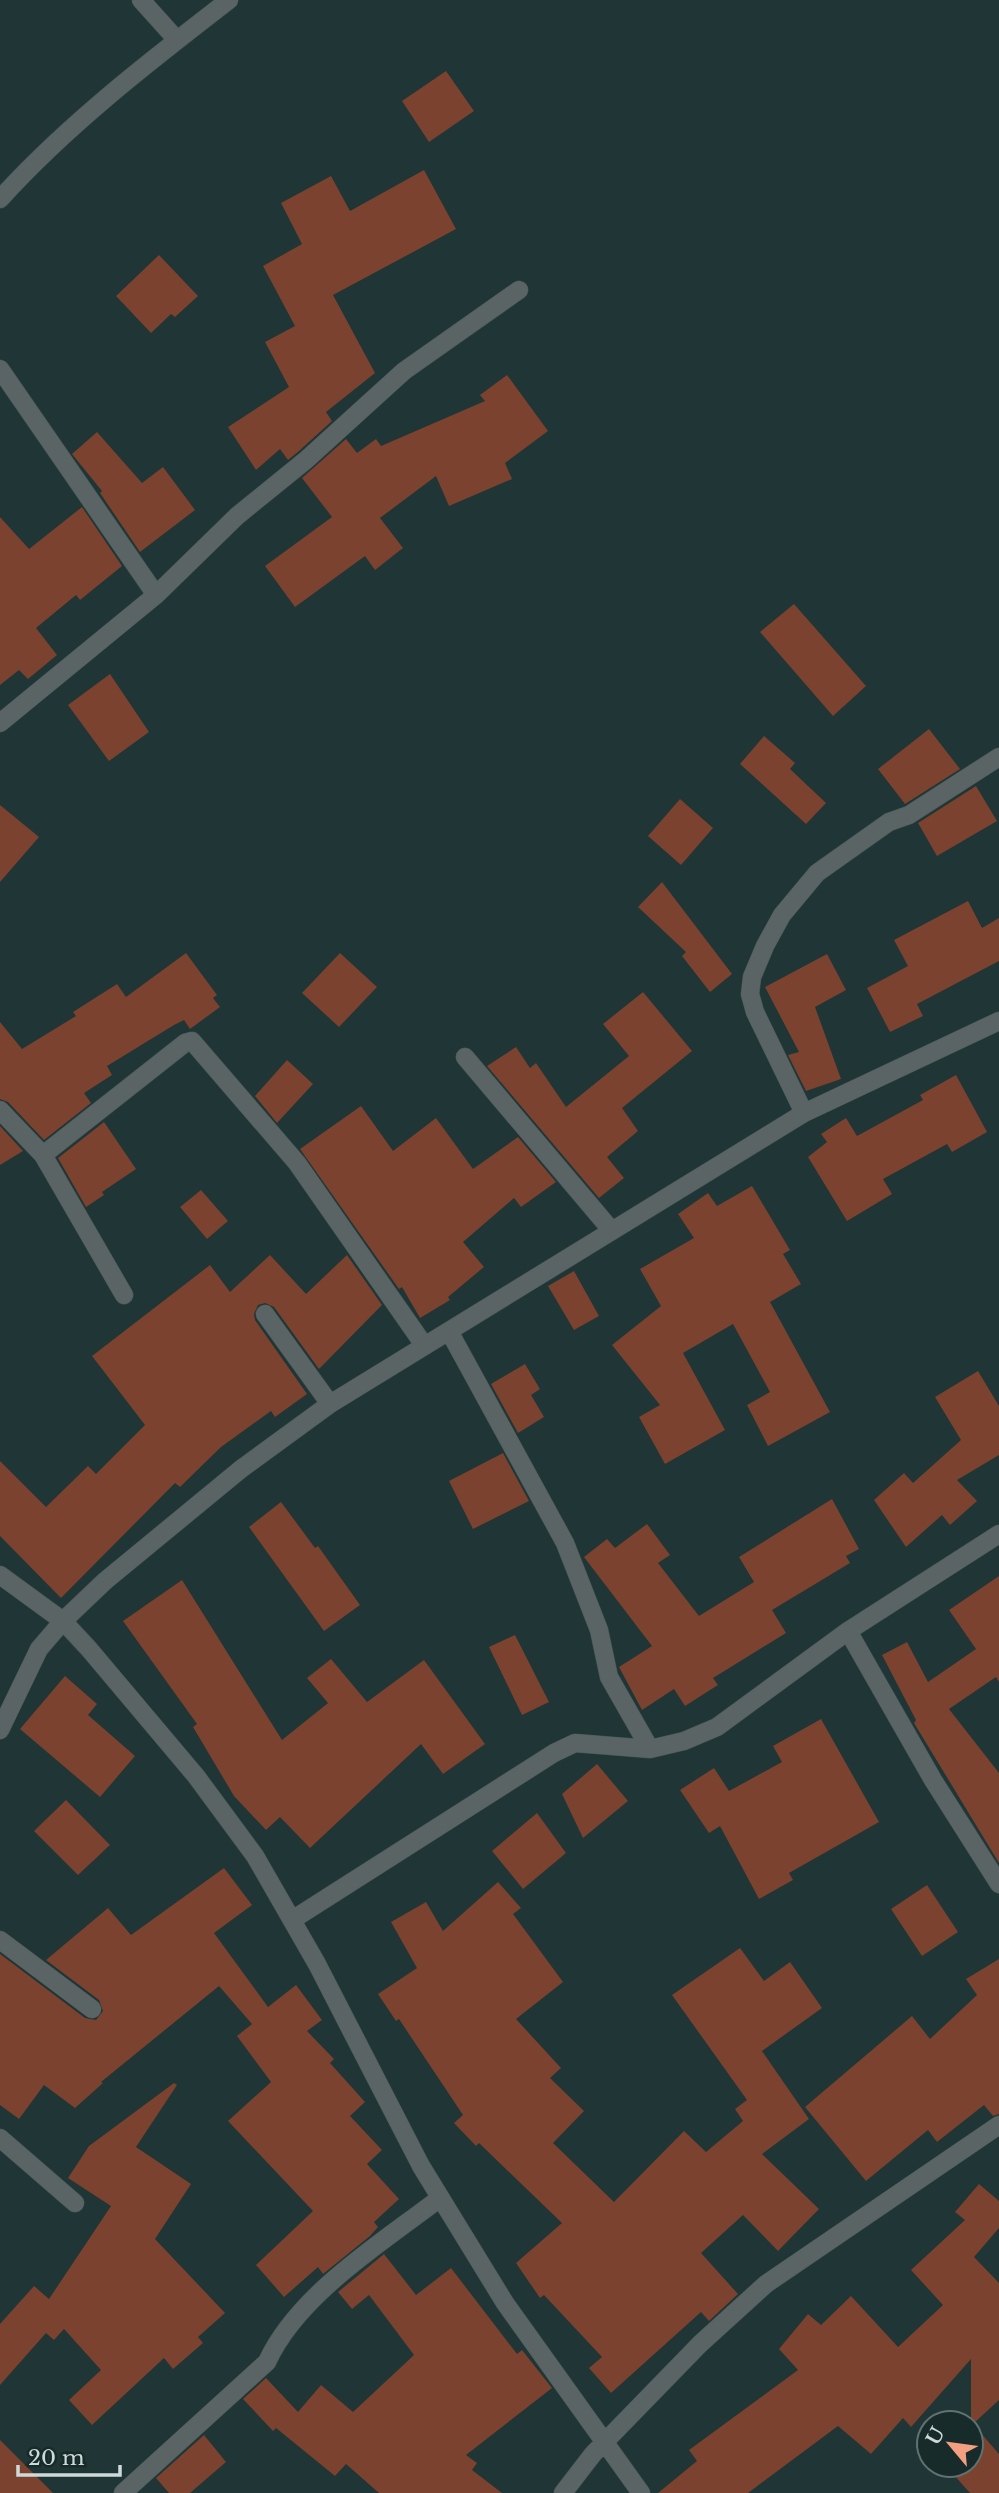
<svg xmlns="http://www.w3.org/2000/svg" width="999" height="2493" viewBox="0 0 999 2493" font-family="'Libre Baskerville',serif">
  <style>
    .building { fill: #7a422f }
    .lines { fill: none; stroke-linecap: round; stroke-linejoin: round }
    .street-casing { stroke: #3f5353; stroke-width: 19 }
    .street { stroke: #5a6464; stroke-width: 18 }
  </style>
  <rect width="100%" height="100%" fill="#203535"/>
  <path class="building" d="M 446,71 L 474,111 L 429,142 L 402,101 Z
    M 424,170 L 456,229 L 333,295 L 375,373 L 326,412 L 332,421 L 299,451 L 288,460 L 280,449 L 256,470 L 228,427 L 289,387 L 265,342 L 295,326 L 263,266 L 302,244 L 281,203 L 331,176 L 350,211 Z
    M 159,255 L 198,296 L 175,317 L 171,314 L 151,333 L 116,296 Z
    M 507,375 L 548,431 L 505,463 L 512,479 L 449,506 L 436,476 L 380,518 L 403,548 L 375,570 L 365,556 L 295,607 L 265,566 L 332,517 L 302,478 L 346,439 L 357,453 L 376,439 L 381,446 L 485,401 L 480,395 Z
    M 97,432 L 142,483 L 163,467 L 195,510 L 140,552 L 100,493 L 102,491 L 72,454 Z
    M 82,507 L 122,566 L 80,600 L 76,595 L 36,628 L 57,655 L 28,679 L 19,670 L 0,685 L 0,517 L 29,549 Z
    M 794,604 L 866,686 L 833,716 L 760,632 Z
    M 110,674 L 149,732 L 109,761 L 68,705 Z
    M 929,729 L 960,769 L 905,804 L 878,769 Z
    M 764,736 L 795,763 L 790,769 L 826,803 L 806,824 L 740,764 Z
    M 976,786 L 997,821 L 937,856 L 918,823 Z
    M 680,799 L 713,828 L 681,865 L 648,836 Z
    M 0,805 L 39,837 L 0,882 Z
    M 662,882 L 732,974 L 710,992 L 682,956 L 686,952 L 638,907 Z
    M 968,901 L 982,928 L 999,918 L 999,961 L 917,1004 L 923,1016 L 890,1032 L 867,988 L 908,966 L 894,940 Z
    M 186,953 L 217,995 L 213,998 L 220,1007 L 190,1029 L 184,1020 L 174,1025 L 107,1066 L 112,1075 L 84,1093 L 91,1103 L 44,1140 L 8,1102 L 0,1099 L 0,1022 L 22,1049 L 76,1016 L 73,1012 L 117,984 L 126,997 Z
    M 340,953 L 377,987 L 339,1027 L 302,993 Z
    M 827,954 L 846,990 L 815,1007 L 841,1079 L 806,1091 L 788,1055 L 799,1052 L 765,987 Z
    M 643,992 L 692,1051 L 622,1108 L 638,1131 L 607,1157 L 624,1178 L 599,1198 L 487,1066 L 516,1047 L 530,1068 L 536,1063 L 566,1107 L 629,1056 L 603,1024 Z
    M 287,1060 L 313,1084 L 277,1123 L 255,1096 Z
    M 956,1075 L 987,1132 L 952,1152 L 947,1144 L 883,1179 L 892,1194 L 847,1221 L 808,1157 L 827,1142 L 821,1134 L 846,1118 L 857,1136 L 923,1100 L 920,1095 Z
    M 361,1106 L 393,1151 L 436,1118 L 473,1169 L 518,1137 L 556,1182 L 521,1207 L 514,1198 L 463,1242 L 484,1267 L 448,1297 L 450,1300 L 420,1318 L 402,1287 L 399,1289 L 300,1149 Z
    M 104,1122 L 136,1169 L 102,1192 L 104,1195 L 86,1207 L 58,1158 Z
    M 0,1126 L 23,1151 L 0,1165 Z
    M 752,1186 L 790,1250 L 783,1254 L 801,1284 L 770,1302 L 830,1412 L 768,1446 L 747,1405 L 770,1392 L 733,1324 L 683,1353 L 725,1430 L 665,1464 L 639,1417 L 660,1405 L 612,1345 L 661,1306 L 640,1269 L 694,1238 L 678,1214 L 708,1193 L 717,1206 Z
    M 201,1190 L 228,1221 L 207,1239 L 180,1207 Z
    M 270,1255 L 306,1294 L 347,1255 L 382,1305 L 319,1369 L 274,1307 L 265,1303 L 258,1305 L 254,1314 L 255,1320 L 307,1394 L 275,1417 L 271,1411 L 221,1447 L 180,1487 L 175,1483 L 61,1598 L 0,1536 L 0,1461 L 46,1507 L 88,1466 L 96,1474 L 145,1425 L 92,1356 L 210,1265 L 230,1292 Z
    M 574,1271 L 599,1316 L 574,1330 L 548,1286 Z
    M 525,1364 L 540,1389 L 531,1395 L 544,1417 L 518,1433 L 491,1384 Z
    M 978,1371 L 999,1406 L 999,1455 L 957,1480 L 977,1501 L 950,1525 L 942,1515 L 906,1547 L 874,1500 L 904,1473 L 913,1483 L 961,1440 L 935,1397 Z
    M 503,1453 L 529,1501 L 473,1529 L 449,1481 Z
    M 832,1499 L 859,1549 L 846,1556 L 850,1563 L 772,1610 L 786,1633 L 713,1678 L 718,1685 L 685,1706 L 674,1689 L 642,1710 L 619,1667 L 652,1646 L 584,1557 L 607,1539 L 615,1548 L 647,1524 L 670,1555 L 658,1563 L 699,1616 L 754,1582 L 739,1557 Z
    M 281,1502 L 315,1548 L 318,1546 L 360,1605 L 324,1631 L 249,1527 Z
    M 999,1576 L 999,1682 L 996,1677 L 949,1709 L 999,1773 L 999,1863 L 914,1723 L 916,1720 L 882,1655 L 907,1642 L 928,1682 L 976,1649 L 949,1610 Z
    M 182,1580 L 282,1740 L 328,1703 L 307,1678 L 331,1659 L 367,1702 L 424,1660 L 485,1744 L 443,1774 L 421,1744 L 310,1848 L 280,1817 L 266,1830 L 234,1796 L 193,1727 L 197,1724 L 123,1621 Z
    M 515,1635 L 549,1702 L 522,1715 L 489,1647 Z
    M 65,1676 L 97,1704 L 88,1715 L 135,1756 L 100,1797 L 20,1729 Z
    M 821,1719 L 879,1822 L 789,1873 L 793,1880 L 759,1899 L 720,1826 L 709,1833 L 680,1790 L 714,1768 L 729,1791 L 782,1762 L 773,1746 Z
    M 597,1764 L 628,1801 L 583,1838 L 562,1794 Z
    M 66,1800 L 110,1845 L 78,1875 L 34,1831 Z
    M 537,1813 L 566,1853 L 523,1889 L 492,1851 Z
    M 224,1868 L 252,1905 L 214,1933 L 268,2007 L 296,1985 L 322,2020 L 307,2031 L 334,2059 L 330,2063 L 365,2102 L 350,2116 L 382,2150 L 367,2164 L 399,2199 L 374,2222 L 378,2227 L 370,2236 L 323,2274 L 318,2267 L 284,2297 L 256,2265 L 313,2211 L 228,2121 L 271,2082 L 237,2036 L 252,2024 L 219,1986 L 101,2082 L 103,2083 L 75,2108 L 44,2085 L 19,2119 L 0,2105 L 0,1954 L 85,2018 L 96,2020 L 103,2011 L 99,2000 L 46,1960 L 108,1908 L 131,1935 Z
    M 498,1882 L 521,1908 L 513,1914 L 563,1982 L 516,2019 L 561,2068 L 550,2078 L 584,2111 L 553,2143 L 614,2202 L 684,2131 L 706,2152 L 743,2121 L 735,2109 L 747,2100 L 672,1995 L 740,1948 L 764,1981 L 790,1962 L 822,2008 L 762,2051 L 809,2119 L 762,2154 L 819,2209 L 778,2251 L 743,2215 L 701,2253 L 738,2294 L 709,2321 L 701,2312 L 611,2393 L 589,2368 L 602,2357 L 544,2295 L 540,2298 L 516,2263 L 562,2223 L 479,2143 L 476,2146 L 454,2123 L 463,2115 L 399,2019 L 396,2021 L 378,1994 L 417,1968 L 391,1922 L 426,1902 L 443,1931 Z
    M 927,1885 L 958,1932 L 922,1956 L 891,1909 Z
    M 999,1959 L 999,2114 L 993,2116 L 984,2105 L 937,2142 L 928,2130 L 866,2181 L 805,2107 L 912,2016 L 930,2039 L 977,1995 L 966,1979 Z
    M 174,2083 L 177,2085 L 136,2147 L 191,2184 L 155,2239 L 225,2313 L 198,2337 L 203,2343 L 173,2369 L 164,2358 L 92,2425 L 69,2400 L 101,2370 L 64,2329 L 54,2340 L 46,2333 L 0,2385 L 0,2324 L 34,2286 L 49,2299 L 111,2206 L 68,2178 L 89,2146 Z
    M 979,2184 L 999,2201 L 999,2228 L 974,2257 L 999,2283 L 999,2400 L 973,2424 L 999,2454 L 999,2493 L 970,2493 L 945,2465 L 971,2465 L 971,2359 L 911,2427 L 903,2418 L 871,2454 L 838,2426 L 748,2493 L 658,2493 L 697,2461 L 689,2450 L 798,2370 L 779,2349 L 808,2314 L 821,2325 L 851,2296 L 898,2347 L 943,2305 L 911,2270 L 965,2220 L 955,2212 Z
    M 384,2254 L 416,2295 L 451,2268 L 517,2354 L 522,2350 L 552,2388 L 466,2455 L 477,2463 L 472,2470 L 502,2493 L 379,2493 L 346,2464 L 335,2476 L 276,2428 L 273,2431 L 243,2399 L 266,2378 L 298,2412 L 321,2385 L 353,2412 L 414,2355 L 369,2295 L 352,2309 L 338,2292 Z
    M 204,2435 L 226,2462 L 190,2493 L 169,2493 L 156,2478 Z
    M 0,2440 L 53,2493 L 0,2493 Z"/>
  <g class="lines">
    <g class="street-casing">
      <path id="street" d="M 141,0 L 177,40
        M 0,199 C 67,125 150,61 229,0
        M 0,369 L 156,595
        M 0,723 L 156,595 L 237,516 L 306,460 L 404,371 L 519,290
        M 465,1057 L 612,1231
        M 0,1110 L 43,1155 L 124,1295
        M 804,1113 L 755,1012 L 750,994 L 752,977 L 765,946 L 782,915 L 817,873 L 889,822 L 909,815 L 999,757
        M 43,1155 L 185,1043 L 192,1041 L 297,1163 L 424,1345
        M 265,1314 L 330,1404
        M 449,1331 L 565,1543 L 599,1630 L 609,1677 L 650,1749
        M 0,1575 L 63,1621 L 89,1649 L 196,1776 L 255,1856 L 317,1964 L 421,2166 L 505,2303 L 641,2493
        M 848,1631 L 933,1780 L 999,1884
        M 0,1730 L 39,1649 L 63,1621 L 105,1581 L 241,1469 L 330,1404 L 804,1113 L 999,1021
        M 292,1920 L 554,1753 L 575,1743 L 650,1749 L 684,1741 L 717,1727 L 848,1631 L 999,1534
        M 0,1940 L 92,2009
        M 0,2138 L 75,2203
        M 123,2493 L 267,2362 C 298,2294 383,2242 440,2198
        M 563,2493 L 593,2454 L 700,2344 L 766,2284 L 999,2125"/>
    </g>
    <use href="#street" class="street"/>
  </g>
  <g transform="translate(950 2444) rotate(299)"><circle r="33" fill="#172b2b" stroke="#607171" stroke-width="2"/>
  <path d="M0-5L12 26L0 18L-12 26Z" fill="#f39f82"/>
  <text y="-10" font-size="19" font-weight="bold" text-anchor="middle" fill="#cedada">U</text>
  </g>
  <path d="M18 2465v10h102v-10" fill="none" stroke="#cedada" stroke-width="3.5"/>
  <text x="28" y="2465" font-size="21" fill="#cedada" stroke="#172b2b" stroke-width="5" paint-order="stroke">20 m</text>
</svg>
